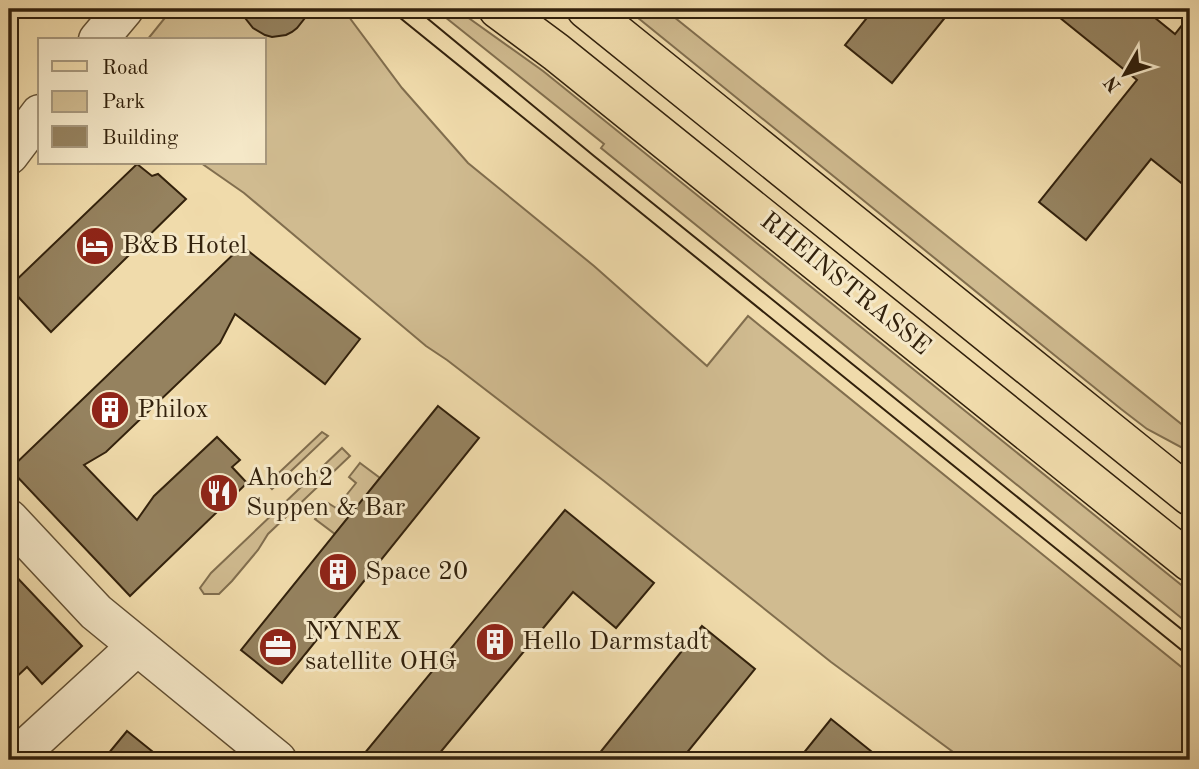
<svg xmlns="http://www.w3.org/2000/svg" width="1199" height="769" viewBox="0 0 1199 769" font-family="'Old Standard TT',serif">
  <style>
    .green { fill: #d0bb90; stroke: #816e4e; stroke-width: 2 }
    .building { fill: #95825f; stroke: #32210c; stroke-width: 2 }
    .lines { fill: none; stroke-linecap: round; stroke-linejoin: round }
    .minor-casing { stroke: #625034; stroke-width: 41 }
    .major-casing { stroke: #32210c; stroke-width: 41 }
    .minor { stroke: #f5e8c8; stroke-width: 38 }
    .major { stroke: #f0dbab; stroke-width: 38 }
    .tram { stroke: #32210c; stroke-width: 2 }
    .labels { text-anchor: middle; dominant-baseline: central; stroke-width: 6; stroke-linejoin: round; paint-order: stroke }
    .poi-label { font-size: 26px; fill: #32210c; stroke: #f5e8c8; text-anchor: start }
    .street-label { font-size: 26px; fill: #32210c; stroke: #f5e8c8 }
  </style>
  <rect width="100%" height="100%" fill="#f0dbab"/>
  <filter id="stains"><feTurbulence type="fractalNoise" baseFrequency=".00286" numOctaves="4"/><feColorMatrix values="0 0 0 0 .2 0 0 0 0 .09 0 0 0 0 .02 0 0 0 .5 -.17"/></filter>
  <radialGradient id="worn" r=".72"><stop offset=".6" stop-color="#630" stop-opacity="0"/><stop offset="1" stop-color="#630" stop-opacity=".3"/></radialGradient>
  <path class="green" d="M 172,9 L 343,9 L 402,88 L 468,163 L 594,266 L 707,366 L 748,316 L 1190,674 L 1190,760 L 964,760 L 831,662 L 604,481 L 447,360 L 426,346 L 244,193 L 201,163 L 264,163 L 264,40 L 147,40 Z
    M 435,9 L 456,9 L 543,71 L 1190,592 L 1190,625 L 601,148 L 604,144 Z
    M 627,9 L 664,9 L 1190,431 L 1190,452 L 1147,429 L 1121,409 Z
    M 322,432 L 328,436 L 272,489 L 267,484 Z
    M 342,448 L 350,456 L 268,534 L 258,550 L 232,581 L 219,594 L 204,594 L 200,588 L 211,573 Z
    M 360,463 L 380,478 L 335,534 L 315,519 L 328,503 L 336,508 L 356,483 L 349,477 Z"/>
  <path class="building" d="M 238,9 L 312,9 L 297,28 L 292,32 L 286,35 L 272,37 L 265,35 L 253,28 Z
    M 874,9 L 952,9 L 892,83 L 845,45 Z
    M 1049,9 L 1144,9 L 1175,34 L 1190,15 L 1190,190 L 1151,159 L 1086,240 L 1039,202 L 1137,80 Z
    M 137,164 L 152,176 L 158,174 L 186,199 L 51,332 L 9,287 Z
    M 242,246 L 360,339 L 325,384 L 235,314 L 220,343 L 106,452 L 84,465 L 137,520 L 154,496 L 217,437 L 240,460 L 232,467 L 247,483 L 130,596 L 10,469 Z
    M 438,406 L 479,438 L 282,683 L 241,650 Z
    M 565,510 L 654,583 L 616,628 L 573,592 L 434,760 L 359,760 Z
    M 9,569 L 82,646 L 42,684 L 27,667 L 9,684 Z
    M 702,626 L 755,669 L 681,760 L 594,760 Z
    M 831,719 L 882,760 L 798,760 Z
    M 127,731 L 163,760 L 103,760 Z"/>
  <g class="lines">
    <g class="minor-casing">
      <path id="minor" d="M 98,40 L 124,9
        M 9,155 L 40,114
        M 9,519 L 96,612 L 277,760
        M 13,760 L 137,646"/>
    </g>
    <g class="major-casing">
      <path id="major" d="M 498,9 L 556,52 L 1190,562
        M 586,9 L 1190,496"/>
    </g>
    <use href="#minor" class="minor"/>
    <use href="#major" class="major"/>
    <path class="tram" d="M 389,9 L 1190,657
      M 416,9 L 594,156 L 1190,636"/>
  </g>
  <defs>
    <g id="hotel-disc" transform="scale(2.0125)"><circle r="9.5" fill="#8f2418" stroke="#f5e8c8"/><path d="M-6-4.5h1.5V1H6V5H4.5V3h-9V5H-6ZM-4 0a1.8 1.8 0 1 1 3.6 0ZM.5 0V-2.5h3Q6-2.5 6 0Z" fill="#fff"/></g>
    <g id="building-disc" transform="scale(2.0125)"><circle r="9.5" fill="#8f2418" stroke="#f5e8c8"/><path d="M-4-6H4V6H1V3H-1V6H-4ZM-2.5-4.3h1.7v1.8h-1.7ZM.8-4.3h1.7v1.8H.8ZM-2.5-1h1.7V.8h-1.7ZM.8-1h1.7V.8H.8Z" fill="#fff"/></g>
    <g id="restaurant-disc" transform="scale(2.0125)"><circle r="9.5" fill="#8f2418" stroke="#f5e8c8"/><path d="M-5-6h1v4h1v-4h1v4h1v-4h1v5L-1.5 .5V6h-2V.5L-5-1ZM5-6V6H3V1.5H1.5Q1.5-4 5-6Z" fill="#fff"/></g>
    <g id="office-disc" transform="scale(2.0125)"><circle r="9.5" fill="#8f2418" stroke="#f5e8c8"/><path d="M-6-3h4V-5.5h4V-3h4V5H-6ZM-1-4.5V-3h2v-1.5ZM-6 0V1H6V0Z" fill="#fff"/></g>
  </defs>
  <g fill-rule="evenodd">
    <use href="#hotel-disc" x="95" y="246"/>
    <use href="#building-disc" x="110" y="410"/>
    <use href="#restaurant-disc" x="219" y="493"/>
    <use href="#building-disc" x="338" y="572"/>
    <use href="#building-disc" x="495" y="642"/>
    <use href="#office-disc" x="278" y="647"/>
  </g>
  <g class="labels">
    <g class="poi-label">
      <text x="122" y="246">B&amp;B Hotel</text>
      <text x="137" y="410">Philox</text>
      <text x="246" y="478">Ahoch2<tspan x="246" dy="30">Suppen &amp; Bar</tspan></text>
      <text x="365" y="572">Space 20</text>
      <text x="305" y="632">NYNEX<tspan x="305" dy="30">satellite OHG</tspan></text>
      <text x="522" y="642">Hello Darmstadt</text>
    </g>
    <g class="street-label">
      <text transform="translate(845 284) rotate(39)">RHEINSTRASSE</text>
    </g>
  </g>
  <rect width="1199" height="769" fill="none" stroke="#f0dbab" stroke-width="35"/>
  <rect x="10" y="10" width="1178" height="748" fill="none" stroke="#32210c" stroke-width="3.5"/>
  <rect x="18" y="18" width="1164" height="734" fill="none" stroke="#32210c" stroke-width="2"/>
  <rect x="38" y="38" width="228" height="126" fill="#f5e8c8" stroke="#a7987d" stroke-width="2"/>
  <rect x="52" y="61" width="35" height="10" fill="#f0dbab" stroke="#a7987d" stroke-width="2"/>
  <text x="102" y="74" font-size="21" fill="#32210c">Road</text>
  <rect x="52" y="91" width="35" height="21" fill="#d0bb90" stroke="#a7987d" stroke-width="2"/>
  <text x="102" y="108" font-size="21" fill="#32210c">Park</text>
  <rect x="52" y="126" width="35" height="21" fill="#95825f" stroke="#a7987d" stroke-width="2"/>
  <text x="102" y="144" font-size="21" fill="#32210c">Building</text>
  <g transform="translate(1125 74) rotate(231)" stroke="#f5e8c8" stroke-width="5" paint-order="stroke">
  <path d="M0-5L12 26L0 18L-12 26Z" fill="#32210c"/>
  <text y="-10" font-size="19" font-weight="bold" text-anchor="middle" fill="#32210c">N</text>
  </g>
  <rect width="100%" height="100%" filter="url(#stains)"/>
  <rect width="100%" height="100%" fill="url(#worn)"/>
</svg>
